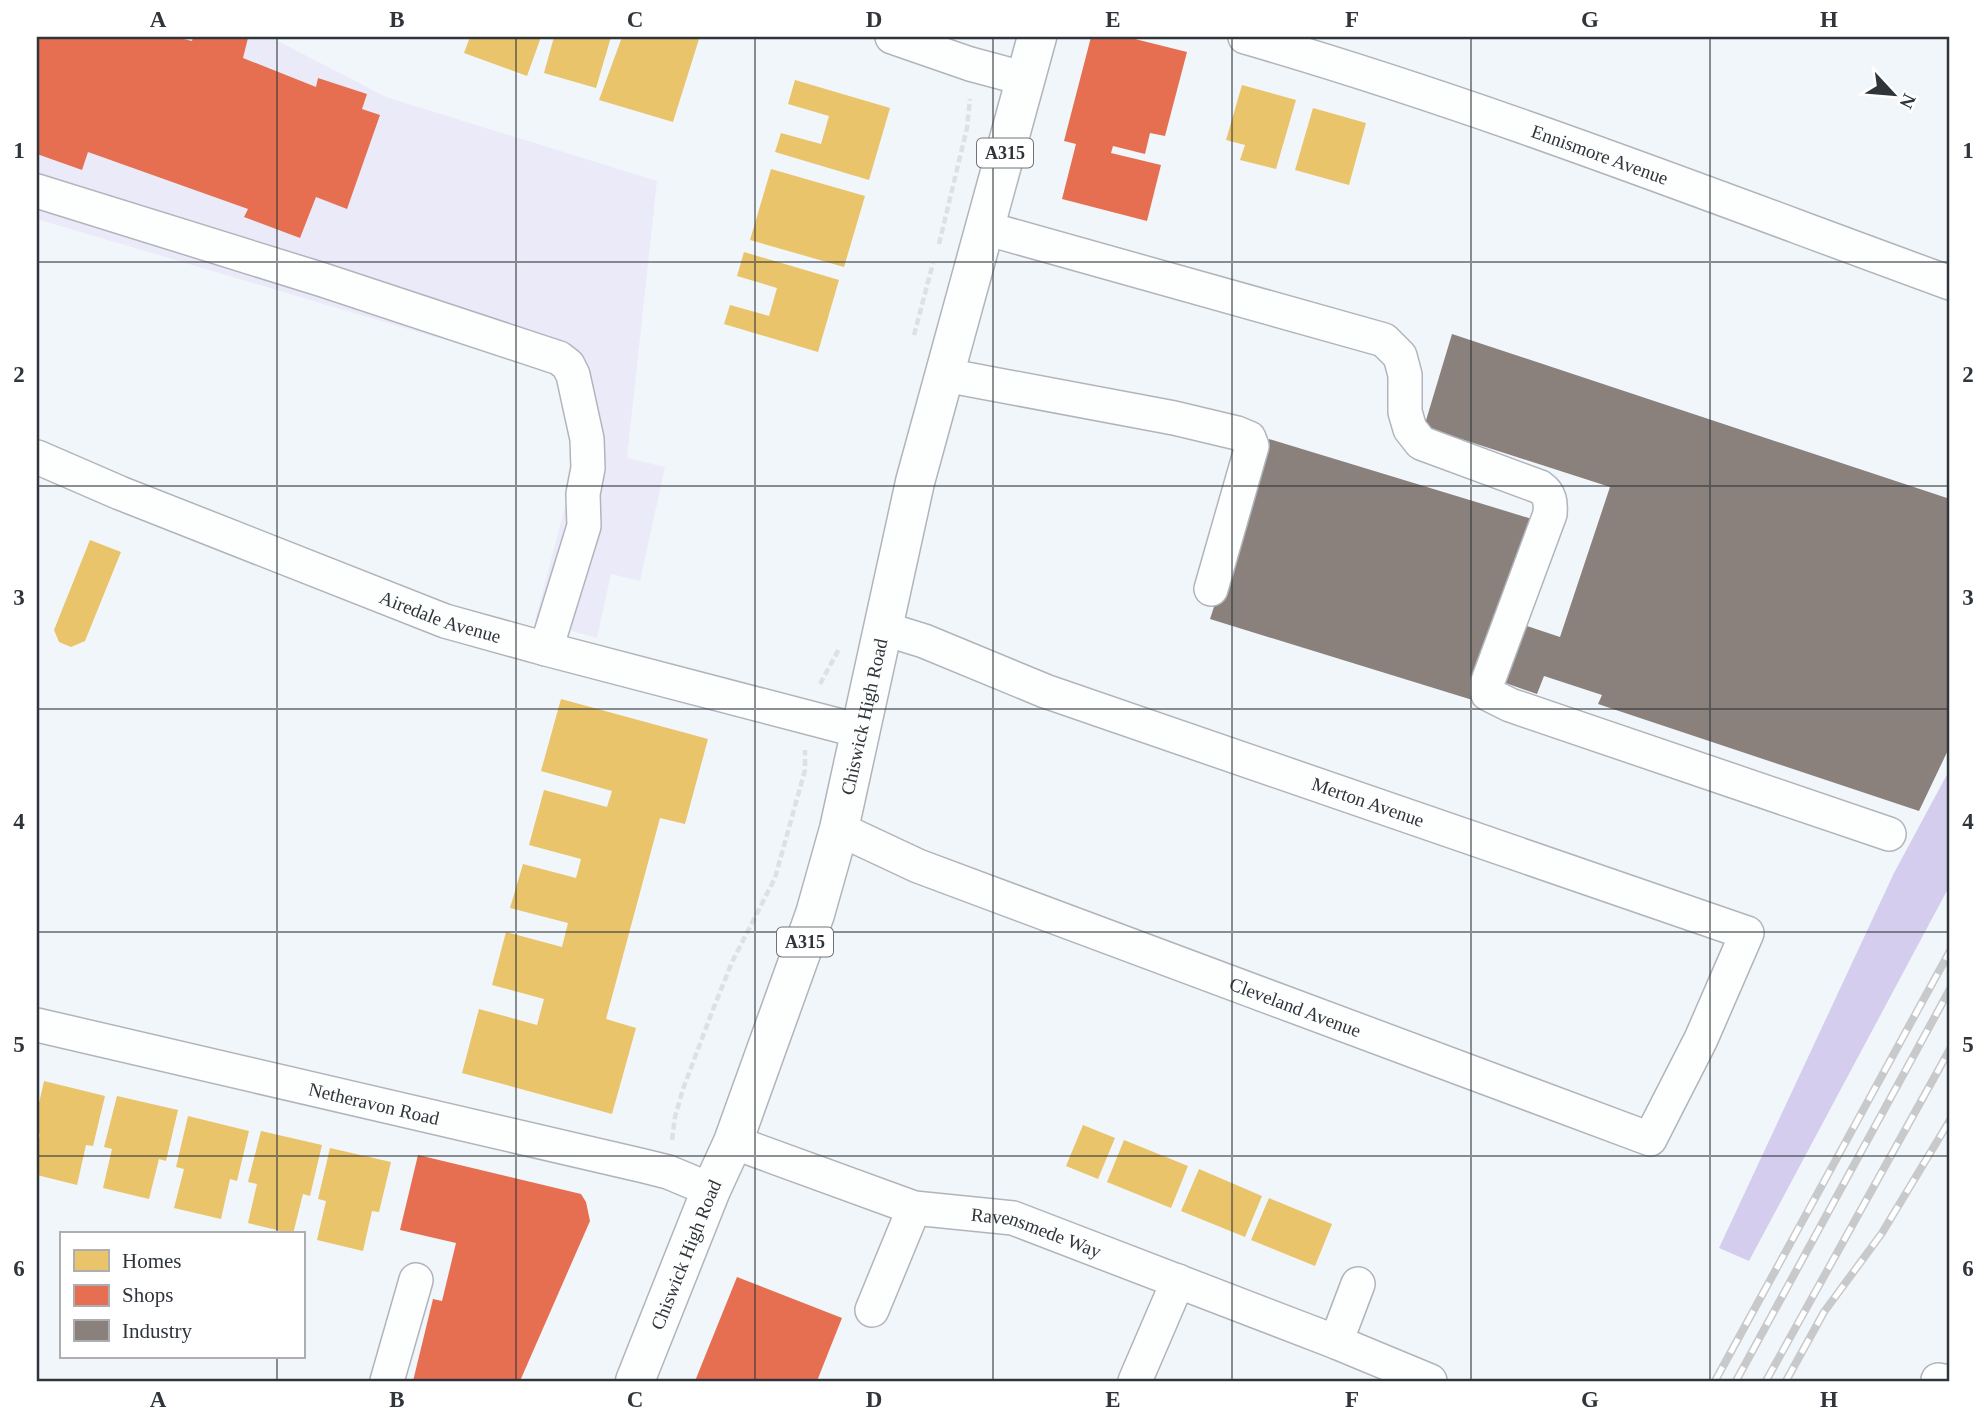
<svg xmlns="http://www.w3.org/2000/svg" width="1987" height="1418" viewBox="0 0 1987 1418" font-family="'Times New Roman',serif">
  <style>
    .green { fill: #ebeaf9 }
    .forest { fill: #d4cdee }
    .homes { fill: #e9c46a }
    .shops { fill: #e76f51 }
    .industry { fill: #8a817c }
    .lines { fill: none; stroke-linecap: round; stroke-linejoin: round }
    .minor-casing { stroke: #b1b5bb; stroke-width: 36 }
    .major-casing { stroke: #b1b5bb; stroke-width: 41 }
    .path { stroke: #dee0e2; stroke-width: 4.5; stroke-dasharray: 7 3.5; stroke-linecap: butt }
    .minor { stroke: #fdfefe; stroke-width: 33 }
    .major { stroke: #fdfefe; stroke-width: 38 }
    .rail-casing { stroke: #c8c9cb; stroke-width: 8 }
    .rail { stroke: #fff; stroke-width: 5; stroke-dasharray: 16; stroke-linecap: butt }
    .grid { fill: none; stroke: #30353b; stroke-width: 2; stroke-opacity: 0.55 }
    .labels { text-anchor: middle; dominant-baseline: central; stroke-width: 7; stroke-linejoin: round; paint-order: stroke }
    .shield { fill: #fff; stroke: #6e7276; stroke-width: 2 }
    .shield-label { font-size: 18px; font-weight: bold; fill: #30353b }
    .street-label { font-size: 19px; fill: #30353b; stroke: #fff }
    .neatline { fill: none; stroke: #30353b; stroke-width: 2.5 }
    .grid-label { font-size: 23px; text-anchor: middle; font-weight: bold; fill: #30353b }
  </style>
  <rect width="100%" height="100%" fill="#f1f6fb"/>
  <path class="green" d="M 37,37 L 270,37 L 386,97 L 657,181 L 627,458 L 665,467 L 640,581 L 611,574 L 597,638 L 535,621 L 581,446 L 560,374 L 37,219 Z"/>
  <path class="forest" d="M 1950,769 L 1950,885 L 1749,1261 L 1719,1248 L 1894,873 Z"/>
  <path class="homes" d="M 470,37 L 541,37 L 527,76 L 464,53 Z
    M 554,37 L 611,37 L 596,88 L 544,73 Z
    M 622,37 L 693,37 L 699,39 L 673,122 L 599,100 Z
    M 795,80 L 890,108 L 869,180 L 775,152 L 781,133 L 821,144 L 829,116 L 788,104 Z
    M 1242,85 L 1296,100 L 1276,169 L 1240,160 L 1245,145 L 1226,140 Z
    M 1313,108 L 1366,123 L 1349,185 L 1295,170 Z
    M 771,169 L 865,196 L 844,267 L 750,240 Z
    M 744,252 L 839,280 L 818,352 L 724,324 L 730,305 L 769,316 L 777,288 L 737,276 Z
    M 90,540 L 121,552 L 85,641 L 71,647 L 59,642 L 54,630 Z
    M 561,699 L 708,739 L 685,824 L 660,818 L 606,1019 L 636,1028 L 612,1114 L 462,1073 L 479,1009 L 537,1025 L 544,999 L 492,985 L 506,932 L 562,947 L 568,923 L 510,908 L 523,864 L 576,878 L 581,859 L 529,845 L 544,790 L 607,807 L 612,791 L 541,771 Z
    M 44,1081 L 105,1096 L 93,1146 L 86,1145 L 77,1185 L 37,1175 L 37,1148 L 40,1134 L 37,1134 L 37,1112 Z
    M 117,1096 L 178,1110 L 166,1161 L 159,1159 L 149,1199 L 103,1188 L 112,1149 L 104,1147 Z
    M 188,1116 L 249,1131 L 237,1181 L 230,1179 L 221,1219 L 174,1208 L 184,1169 L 176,1167 Z
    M 1083,1125 L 1115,1138 L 1098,1179 L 1066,1166 Z
    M 261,1131 L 322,1145 L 310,1196 L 303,1194 L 293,1234 L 248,1223 L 257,1184 L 248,1182 Z
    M 1124,1140 L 1188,1166 L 1171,1208 L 1107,1182 Z
    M 330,1148 L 391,1162 L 379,1212 L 372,1211 L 363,1251 L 317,1240 L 326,1201 L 318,1199 Z
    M 1199,1169 L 1262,1196 L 1245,1237 L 1181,1211 Z
    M 1269,1198 L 1332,1224 L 1315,1266 L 1251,1240 Z"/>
  <path class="shops" d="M 37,37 L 185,37 L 184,39 L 192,41 L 193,37 L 245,37 L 248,38 L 243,58 L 316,87 L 318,78 L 367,94 L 362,109 L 380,115 L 347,209 L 316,197 L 300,238 L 244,217 L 248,209 L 88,152 L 82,170 L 37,154 Z
    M 1091,37 L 1127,37 L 1187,52 L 1165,136 L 1150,133 L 1145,154 L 1113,146 L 1111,153 L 1161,165 L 1147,221 L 1062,199 L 1076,144 L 1064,141 Z
    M 418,1155 L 581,1194 L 586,1202 L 590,1221 L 520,1381 L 413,1381 L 433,1299 L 442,1301 L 456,1243 L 400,1230 Z
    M 737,1277 L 842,1318 L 817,1381 L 695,1381 Z"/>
  <path class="industry" d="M 1452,334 L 1950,499 L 1950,746 L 1919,811 L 1598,704 L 1602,695 L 1544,676 L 1537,694 L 1500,681 L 1521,624 L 1560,637 L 1610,487 L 1424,427 Z
    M 1269,439 L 1542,522 L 1479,702 L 1210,619 Z"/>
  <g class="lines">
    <g class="minor-casing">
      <g id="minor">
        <path d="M 892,37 L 970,64 L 1026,79"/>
        <path id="s1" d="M 1245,37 C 1484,106 1717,198 1950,283"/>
        <path d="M 37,191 L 323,280 L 559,358 L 568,365 L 573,375 L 587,439 L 588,468 L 583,494 L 584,526 L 546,649"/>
        <path d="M 985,228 L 1384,340 L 1400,356 L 1405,375 L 1405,412 L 1410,429 L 1421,443 L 1540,487 C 1550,494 1551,502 1550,514 L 1488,681 L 1488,694 L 1510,705 L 1889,834"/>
        <path d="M 945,375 L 1174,418 L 1237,433 L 1249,438 L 1252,446 L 1211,589"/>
        <path id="s2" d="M 37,457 L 120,493 L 445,621 L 546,649 L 860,731"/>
        <path id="s3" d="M 839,829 L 918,866 L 1650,1139 L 1701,1039 L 1747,933 L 1045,691 L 924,641 L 882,628"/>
        <path id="s4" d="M 37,1025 L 644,1166 L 668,1172 L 711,1190"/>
        <path id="s5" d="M 733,1142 L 914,1208 L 1013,1218 L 1336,1342 L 1430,1381"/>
        <path d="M 872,1310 L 914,1208"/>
        <path d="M 1336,1342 L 1358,1284"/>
        <path d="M 1938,1380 L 1944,1381"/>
        <path d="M 387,1381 L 416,1280"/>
        <path d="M 1135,1381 L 1178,1281"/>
      </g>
    </g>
    <g class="major-casing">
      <g id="major">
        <path id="s6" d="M 635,1381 L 711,1190 L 733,1142 L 815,914 L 839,829 L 915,482 L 1037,37"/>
      </g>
    </g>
    <path class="path" d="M 939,244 L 967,128 L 970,99
      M 914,335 L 933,263
      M 820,684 L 839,649
      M 672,1140 L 675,1117 L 683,1089 L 712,1012 L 732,962 L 775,878 L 805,770 L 805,750"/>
    <use href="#minor" class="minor"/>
    <use href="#major" class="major"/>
    <g class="rail-casing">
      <path id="rail" d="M 1715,1381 L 1950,951
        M 1736,1381 L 1950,989
        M 1766,1381 L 1950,1049
        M 1786,1381 L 1824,1312 L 1882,1233 L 1950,1120"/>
    </g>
    <use href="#rail" class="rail"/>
  </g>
  <path class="grid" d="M 277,37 L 277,1234M 516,37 L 516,1381M 755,37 L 755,1381M 993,37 L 993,1381M 1232,37 L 1232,1381M 1471,37 L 1471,1381M 1710,37 L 1710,1381M 37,262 L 1950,262M 37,486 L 1950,486M 37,709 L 1950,709M 37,932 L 1950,932M 37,1156 L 1950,1156M 277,1357 L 277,1381"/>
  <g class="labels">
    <g class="shield">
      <rect x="977" y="138.5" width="56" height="29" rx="5"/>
      <rect x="777" y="927.5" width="56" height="29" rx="5"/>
    </g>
    <g class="shield-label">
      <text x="1005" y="153">A315</text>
      <text x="805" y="942">A315</text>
    </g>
    <g class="street-label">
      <text stroke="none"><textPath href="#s1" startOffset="374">Ennismore Avenue</textPath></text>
      <text stroke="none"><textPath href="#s2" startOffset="434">Airedale Avenue</textPath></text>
      <text stroke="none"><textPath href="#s6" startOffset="704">Chiswick High Road</textPath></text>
      <text transform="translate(1368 802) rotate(19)">Merton Avenue</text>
      <text stroke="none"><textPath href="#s3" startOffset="490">Cleveland Avenue</textPath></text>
      <text stroke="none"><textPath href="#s4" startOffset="346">Netheravon Road</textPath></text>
      <text stroke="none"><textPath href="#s5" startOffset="318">Ravensmede Way</textPath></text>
      <text stroke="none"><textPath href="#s6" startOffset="136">Chiswick High Road</textPath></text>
    </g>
  </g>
  <rect width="1987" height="1418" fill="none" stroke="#ffffff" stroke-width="77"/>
  <rect x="60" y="1232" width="245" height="126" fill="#ffffff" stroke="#acaeb1" stroke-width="2"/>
  <rect x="74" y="1250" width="35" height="21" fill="#e9c46a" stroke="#acaeb1" stroke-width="2"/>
  <text x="122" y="1268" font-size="21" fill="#30353b">Homes</text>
  <rect x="74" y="1285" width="35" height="21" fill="#e76f51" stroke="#acaeb1" stroke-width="2"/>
  <text x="122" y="1302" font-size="21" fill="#30353b">Shops</text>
  <rect x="74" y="1320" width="35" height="21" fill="#8a817c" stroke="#acaeb1" stroke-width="2"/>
  <text x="122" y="1338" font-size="21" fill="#30353b">Industry</text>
  <g transform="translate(1893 94) rotate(116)" stroke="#ffffff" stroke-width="5" paint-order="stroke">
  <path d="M0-5L12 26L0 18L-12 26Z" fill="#30353b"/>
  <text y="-10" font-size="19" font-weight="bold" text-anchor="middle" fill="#30353b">N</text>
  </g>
  <rect x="38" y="38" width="1910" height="1342" class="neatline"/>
  <g class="grid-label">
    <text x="158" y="27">A</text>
    <text x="397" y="27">B</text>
    <text x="635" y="27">C</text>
    <text x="874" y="27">D</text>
    <text x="1113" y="27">E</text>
    <text x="1352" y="27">F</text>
    <text x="1590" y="27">G</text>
    <text x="1829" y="27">H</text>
    <text x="19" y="158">1</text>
    <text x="1968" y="158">1</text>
    <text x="19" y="382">2</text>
    <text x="1968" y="382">2</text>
    <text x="19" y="605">3</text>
    <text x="1968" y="605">3</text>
    <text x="19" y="829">4</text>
    <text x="1968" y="829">4</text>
    <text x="19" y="1052">5</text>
    <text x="1968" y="1052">5</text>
    <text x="19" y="1276">6</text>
    <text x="1968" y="1276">6</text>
    <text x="158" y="1407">A</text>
    <text x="397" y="1407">B</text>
    <text x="635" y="1407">C</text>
    <text x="874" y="1407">D</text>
    <text x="1113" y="1407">E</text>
    <text x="1352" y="1407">F</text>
    <text x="1590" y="1407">G</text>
    <text x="1829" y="1407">H</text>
  </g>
</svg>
